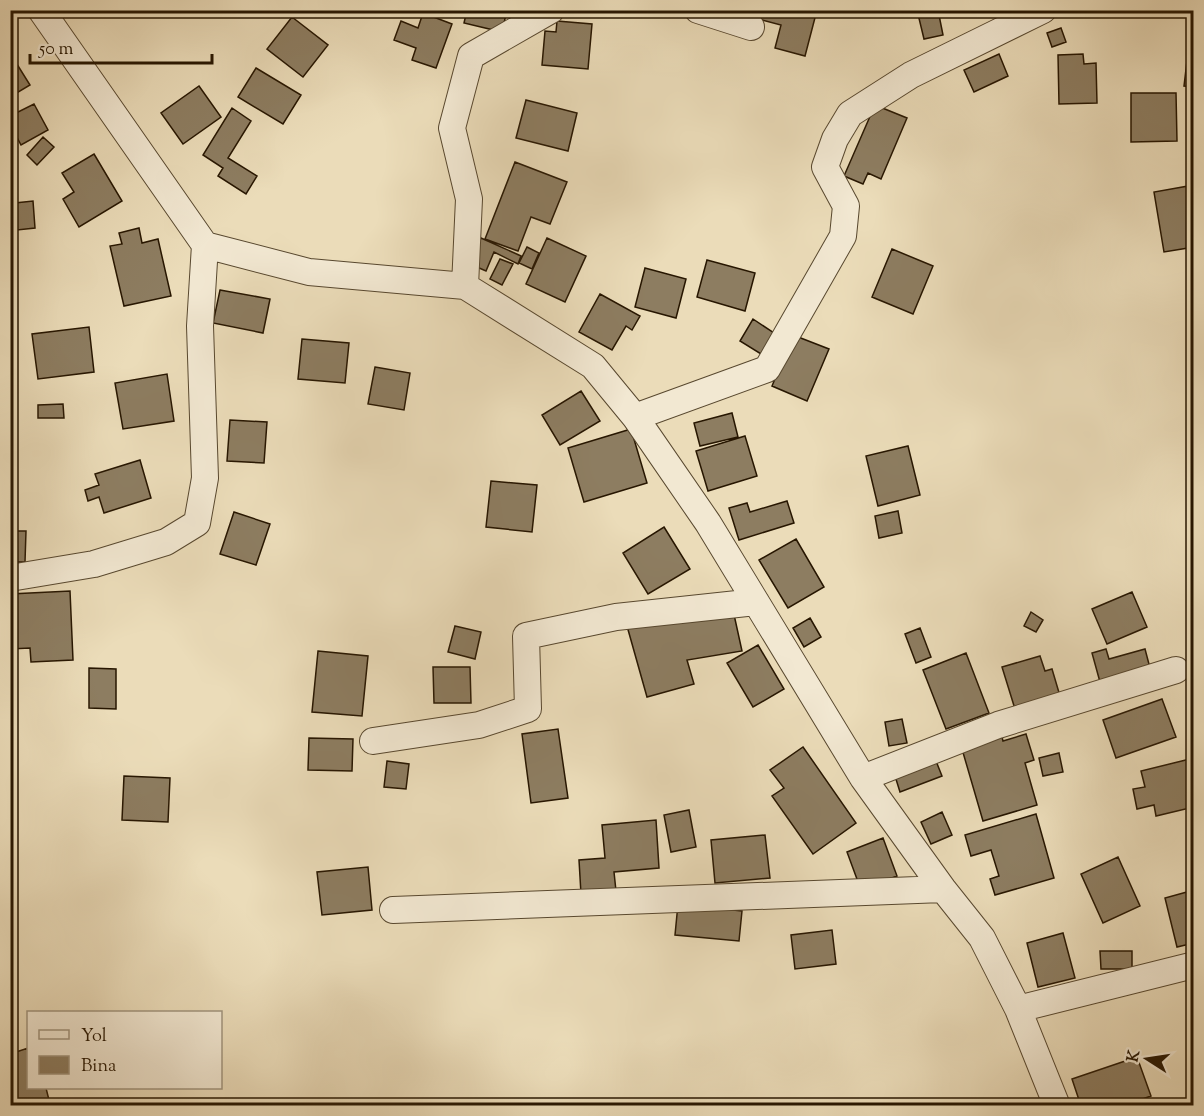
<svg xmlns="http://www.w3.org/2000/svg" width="1204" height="1116" viewBox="0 0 1204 1116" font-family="'Sorts Mill Goudy',serif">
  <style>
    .building { fill: #8d7d61; stroke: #271601; stroke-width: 1.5 }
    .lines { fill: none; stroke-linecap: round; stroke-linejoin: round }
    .minor-casing { stroke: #58482f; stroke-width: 28 }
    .minor { stroke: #f2e8d2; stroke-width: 26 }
  </style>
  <rect width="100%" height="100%" fill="#ebdcb9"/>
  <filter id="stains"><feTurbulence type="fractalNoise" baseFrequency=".00333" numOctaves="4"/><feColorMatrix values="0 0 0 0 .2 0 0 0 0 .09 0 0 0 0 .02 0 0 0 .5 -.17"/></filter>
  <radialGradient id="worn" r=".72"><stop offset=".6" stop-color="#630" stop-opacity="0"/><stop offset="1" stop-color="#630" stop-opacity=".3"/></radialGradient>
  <path class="building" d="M 467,10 L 507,10 L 502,32 L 464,23 Z
    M 741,10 L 817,10 L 805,56 L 775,48 L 781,25 L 740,14 Z
    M 917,10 L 938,10 L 943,35 L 924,39 Z
    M 423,13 L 452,24 L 436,68 L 412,60 L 416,48 L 394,40 L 401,21 L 418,28 Z
    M 292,17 L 328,45 L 303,77 L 267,49 Z
    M 557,21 L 592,24 L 588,69 L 542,65 L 545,31 L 556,32 Z
    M 1061,28 L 1066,42 L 1052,47 L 1047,33 Z
    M 1189,44 L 1194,45 L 1194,87 L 1184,86 Z
    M 10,53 L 30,85 L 10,97 Z
    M 999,54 L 1008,76 L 974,92 L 964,70 Z
    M 1083,54 L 1084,64 L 1096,63 L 1097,103 L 1059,104 L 1058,55 Z
    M 256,68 L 301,95 L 283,124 L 238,97 Z
    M 199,86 L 221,117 L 183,144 L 161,113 Z
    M 1131,93 L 1176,93 L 1177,141 L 1131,142 Z
    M 526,100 L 577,113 L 568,151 L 516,138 Z
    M 34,104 L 48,130 L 21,145 L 10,124 L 10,116 Z
    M 875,105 L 907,118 L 881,179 L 868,173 L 863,184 L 844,176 Z
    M 232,108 L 251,121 L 228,158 L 257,176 L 246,194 L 218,176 L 223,168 L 203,155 Z
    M 43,137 L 54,147 L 37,165 L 27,155 Z
    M 94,154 L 122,201 L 79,227 L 63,199 L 74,192 L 62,173 Z
    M 515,162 L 567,182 L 550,224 L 531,217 L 518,251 L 485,239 Z
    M 1194,185 L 1194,247 L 1164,252 L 1154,192 Z
    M 33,201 L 35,228 L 17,230 L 15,203 Z
    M 139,228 L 142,243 L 158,239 L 171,296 L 124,306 L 110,246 L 122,244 L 119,233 Z
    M 481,238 L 521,256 L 518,264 L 494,252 L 486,271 L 470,264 Z
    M 547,238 L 586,256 L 565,302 L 526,284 Z
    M 527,247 L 539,253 L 532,269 L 519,263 Z
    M 892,249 L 933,266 L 913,314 L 872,297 Z
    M 500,259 L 513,264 L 502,285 L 490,279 Z
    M 707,260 L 755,273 L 745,311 L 697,297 Z
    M 645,268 L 686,279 L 676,318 L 635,307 Z
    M 220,290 L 270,299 L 263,333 L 213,323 Z
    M 600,294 L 640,316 L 632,330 L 626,326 L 612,350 L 579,332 Z
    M 753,319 L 774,333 L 761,354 L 740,341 Z
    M 89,327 L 94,372 L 38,379 L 32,334 Z
    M 793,335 L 829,349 L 807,401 L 772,386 Z
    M 302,339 L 349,343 L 345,383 L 298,379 Z
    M 375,367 L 410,373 L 404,410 L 368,404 Z
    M 167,374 L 174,421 L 123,429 L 115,383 Z
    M 581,391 L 600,421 L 560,445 L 542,415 Z
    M 63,404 L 64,418 L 38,418 L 38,405 Z
    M 732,413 L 738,437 L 700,446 L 694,423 Z
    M 230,420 L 267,422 L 264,463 L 227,461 Z
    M 631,429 L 647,483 L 584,502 L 568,448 Z
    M 745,436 L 757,476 L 708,491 L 696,451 Z
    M 908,446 L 920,495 L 878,506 L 866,456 Z
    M 140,460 L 151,498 L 104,513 L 99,497 L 88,501 L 85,490 L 99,485 L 95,474 Z
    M 491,481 L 537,485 L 532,532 L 486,527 Z
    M 787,501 L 794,523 L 739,540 L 729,508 L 747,503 L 750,512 Z
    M 898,511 L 902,533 L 879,538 L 875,516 Z
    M 234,512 L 270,524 L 256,565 L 220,554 Z
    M 664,527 L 690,569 L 648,594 L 623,553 Z
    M 10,531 L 26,531 L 25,562 L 10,562 Z
    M 796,539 L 824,587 L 788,608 L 759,560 Z
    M 70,591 L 73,660 L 31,662 L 30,648 L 10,649 L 10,594 Z
    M 1132,592 L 1147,627 L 1107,644 L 1092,609 Z
    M 733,610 L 742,651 L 687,660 L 694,684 L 647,697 L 627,626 Z
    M 1031,612 L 1043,620 L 1036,632 L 1024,626 Z
    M 810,618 L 821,637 L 804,647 L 793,628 Z
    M 455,626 L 481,632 L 475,659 L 448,652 Z
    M 920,628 L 931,657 L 916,663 L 905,634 Z
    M 758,645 L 784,689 L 753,707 L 727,663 Z
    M 1106,649 L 1109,659 L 1145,649 L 1150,668 L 1100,682 L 1092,653 Z
    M 318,651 L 368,656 L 362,716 L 312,712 Z
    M 966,653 L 989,713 L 946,729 L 923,670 Z
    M 1040,656 L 1045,671 L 1052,669 L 1060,696 L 1015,709 L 1002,667 Z
    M 433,667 L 470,667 L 471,703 L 434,703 Z
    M 89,668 L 116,669 L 116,709 L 89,708 Z
    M 1162,699 L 1176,737 L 1116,758 L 1103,720 Z
    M 902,719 L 907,743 L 889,746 L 885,722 Z
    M 558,729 L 568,798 L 531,803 L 522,734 Z
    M 1026,734 L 1034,760 L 1025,763 L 1037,805 L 983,821 L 962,749 L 1002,737 L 1003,741 Z
    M 309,738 L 353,739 L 352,771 L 308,770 Z
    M 803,747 L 856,823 L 813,854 L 772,796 L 784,788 L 770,770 Z
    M 1059,753 L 1063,772 L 1043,776 L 1039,758 Z
    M 1194,758 L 1194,807 L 1156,816 L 1154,805 L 1137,809 L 1133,789 L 1145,787 L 1141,771 Z
    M 387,761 L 409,764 L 406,789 L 384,787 Z
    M 936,761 L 942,776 L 900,792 L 895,776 Z
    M 124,776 L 170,778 L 168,822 L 122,820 Z
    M 689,810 L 696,847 L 671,852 L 664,815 Z
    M 942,812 L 952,835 L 931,844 L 921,822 Z
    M 1036,814 L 1054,878 L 995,895 L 990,879 L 999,876 L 991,850 L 971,856 L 965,835 Z
    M 656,820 L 659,868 L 614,872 L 616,891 L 581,894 L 579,860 L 605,858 L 602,825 Z
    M 765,835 L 770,878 L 715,883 L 711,840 Z
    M 883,838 L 897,876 L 861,890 L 847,852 Z
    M 1118,857 L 1140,906 L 1103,923 L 1081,874 Z
    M 368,867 L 372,910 L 322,915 L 317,872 Z
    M 1194,890 L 1194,943 L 1177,947 L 1165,898 Z
    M 678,904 L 742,911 L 739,941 L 675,935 Z
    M 832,930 L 836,964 L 795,969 L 791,935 Z
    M 1063,933 L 1075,978 L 1038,987 L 1027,943 Z
    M 1100,951 L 1132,951 L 1132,969 L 1101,969 Z
    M 28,1048 L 28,1088 L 46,1088 L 50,1104 L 10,1106 L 10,1054 Z
    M 1137,1057 L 1151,1096 L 1123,1106 L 1081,1106 L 1072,1079 Z"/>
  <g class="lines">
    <g class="minor-casing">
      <path id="minor" d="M 41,10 L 205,245 L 309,272 L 465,286 L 593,366 L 635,417 L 708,523 L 863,778 L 943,889 L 982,938 L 1018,1009 L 1057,1106
        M 698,10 L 751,27
        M 465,286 L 469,199 L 452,128 L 471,56 L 551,10
        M 635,417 L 767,369 L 843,236 L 846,206 L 825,167 L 835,139 L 850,114 L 911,75 L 1043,10
        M 10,578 L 94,564 L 166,542 L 197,523 L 205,478 L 200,326 L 205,245
        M 373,741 L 479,725 L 528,709 L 526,636 L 616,617 L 756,602
        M 863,778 L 998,725 L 1176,670
        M 393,910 L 943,889
        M 1018,1009 L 1194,965"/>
    </g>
    <use href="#minor" class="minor"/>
  </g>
  <rect width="1204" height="1116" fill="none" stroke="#ebdcb9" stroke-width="36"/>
  <rect x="12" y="12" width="1180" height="1092" fill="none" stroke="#271601" stroke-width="3"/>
  <rect x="18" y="18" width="1168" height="1080" fill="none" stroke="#271601" stroke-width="1.5"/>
  <rect x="27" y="1011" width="195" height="78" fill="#f2e8d2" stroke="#a1947e" stroke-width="1.5"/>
  <rect x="39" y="1030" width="30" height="9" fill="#f2e8d2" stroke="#a1947e" stroke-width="1.5"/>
  <text x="81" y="1041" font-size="18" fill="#271601">Yol</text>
  <rect x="39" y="1056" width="30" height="18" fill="#8d7d61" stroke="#a1947e" stroke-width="1.5"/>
  <text x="81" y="1071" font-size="18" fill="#271601">Bina</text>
  <g transform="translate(1147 1059) rotate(282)" stroke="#f2e8d2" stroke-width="4.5" paint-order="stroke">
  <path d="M0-4.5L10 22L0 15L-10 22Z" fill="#271601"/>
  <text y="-9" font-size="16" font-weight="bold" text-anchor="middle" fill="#271601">K</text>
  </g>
  <path d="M30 54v9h182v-9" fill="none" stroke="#271601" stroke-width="3"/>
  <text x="39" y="54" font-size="18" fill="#271601" stroke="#f2e8d2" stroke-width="4.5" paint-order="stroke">50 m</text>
  <rect width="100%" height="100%" filter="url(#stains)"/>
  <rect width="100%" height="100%" fill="url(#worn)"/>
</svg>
